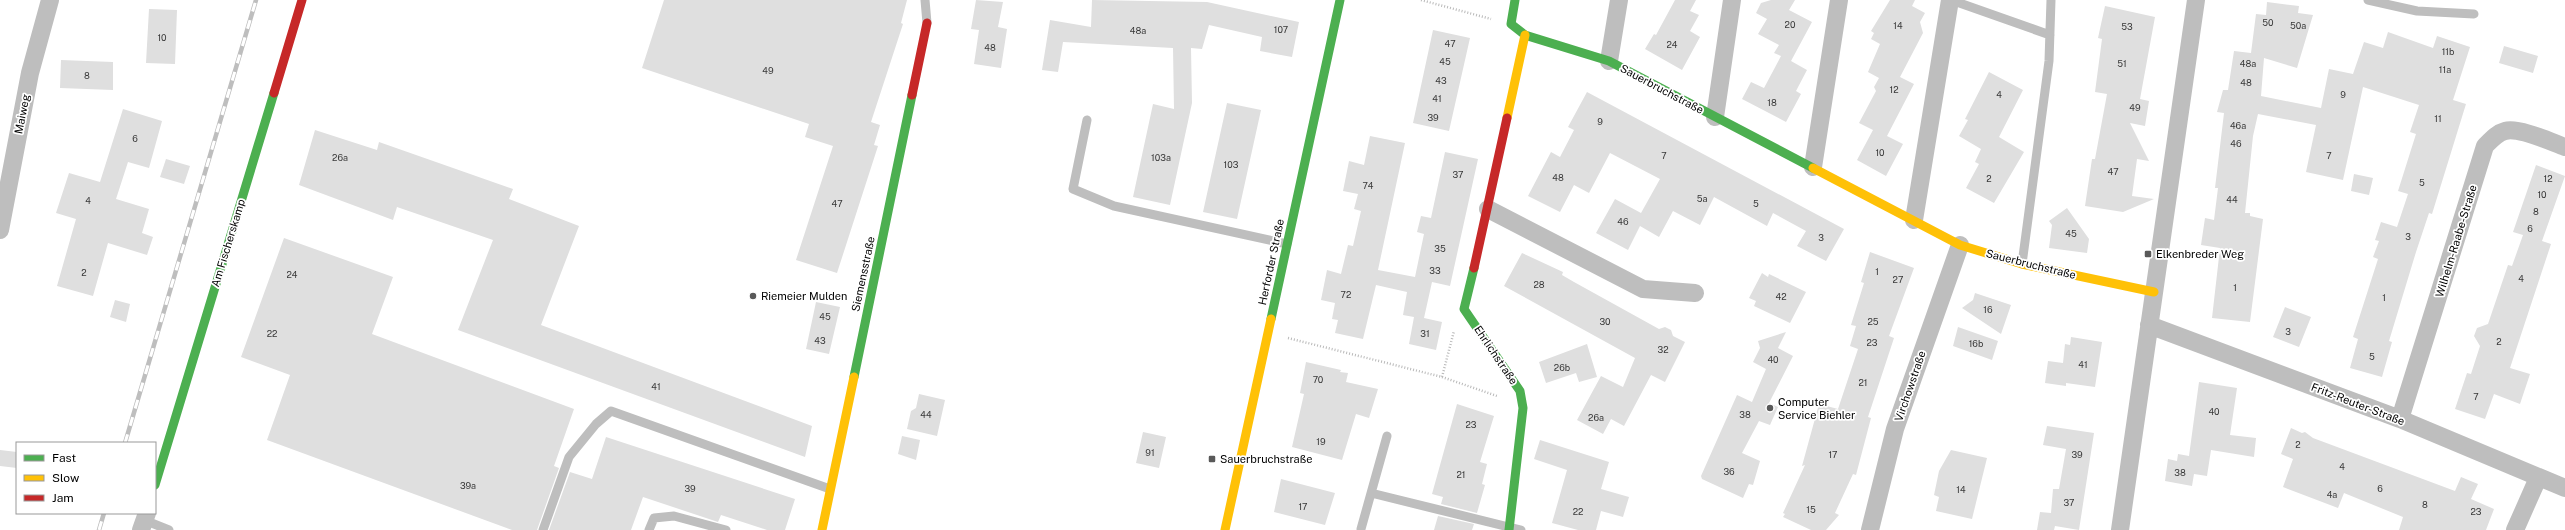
<svg xmlns="http://www.w3.org/2000/svg" width="2565" height="530" viewBox="0 0 2565 530" font-family="'Public Sans',sans-serif">
  <style>
    .building { fill: #dfdfdf }
    .lines { fill: none; stroke-linecap: round; stroke-linejoin: round }
    .path { stroke: #b9b9b9; stroke-width: 2.5; stroke-dasharray: 1 2; stroke-linecap: butt }
    .lane { stroke: #bebebe; stroke-width: 9 }
    .street { stroke: #bebebe; stroke-width: 18 }
    .fast { stroke: #4caf50; stroke-width: 9 }
    .slow { stroke: #ffc107; stroke-width: 9 }
    .jam { stroke: #c62828; stroke-width: 9 }
    .rail-casing { stroke: #bebebe; stroke-width: 4.5 }
    .rail { stroke: #fff; stroke-width: 3; stroke-dasharray: 9; stroke-linecap: butt }
    .poi-dot { fill: #595959; stroke: #fff; stroke-width: 1.5 }
    .labels { text-anchor: middle; dominant-baseline: central; stroke-width: 3.5; stroke-linejoin: round; paint-order: stroke }
    .number-label { font-size: 9px; fill: #383838 }
    .street-label { font-size: 11px; fill: #000; stroke: #fff }
    .poi-label { font-size: 11px; fill: #000; stroke: #fff; text-anchor: start }
  </style>
  <rect width="100%" height="100%" fill="#fff"/>
  <path class="building" d="M 664,0 L 907,0 L 901,23 L 903,24 L 871,122 L 880,125 L 874,145 L 878,146 L 837,273 L 796,260 L 833,146 L 805,137 L 809,124 L 642,68 Z
    M 976,0 L 1003,2 L 998,27 L 1007,29 L 1001,68 L 974,64 L 979,30 L 971,29 Z
    M 1092,0 L 1207,2 L 1299,22 L 1292,57 L 1260,51 L 1262,37 L 1209,25 L 1202,49 L 1191,48 L 1192,103 L 1170,205 L 1133,197 L 1153,104 L 1174,109 L 1173,48 L 1063,42 L 1058,72 L 1042,70 L 1050,20 L 1091,27 Z
    M 1675,0 L 1696,0 L 1690,11 L 1699,15 L 1690,31 L 1700,37 L 1682,70 L 1645,49 L 1654,34 L 1656,35 Z
    M 1771,0 L 1795,0 L 1789,10 L 1812,22 L 1791,61 L 1807,70 L 1796,91 L 1801,94 L 1786,122 L 1742,99 L 1751,82 L 1764,88 L 1781,56 L 1774,53 L 1779,45 L 1758,34 L 1767,19 L 1756,13 L 1761,3 Z
    M 1890,0 L 1915,0 L 1912,6 L 1925,13 L 1920,22 L 1923,33 L 1900,77 L 1914,84 L 1887,136 L 1903,144 L 1886,176 L 1857,160 L 1873,130 L 1859,123 L 1876,91 L 1874,87 L 1879,78 L 1868,72 L 1880,44 L 1871,39 L 1874,33 L 1871,31 Z
    M 2267,2 L 2299,6 L 2298,13 L 2313,15 L 2297,68 L 2264,58 L 2261,96 L 2321,108 L 2329,69 L 2353,74 L 2364,42 L 2383,48 L 2388,32 L 2433,48 L 2437,36 L 2470,47 L 2453,100 L 2466,104 L 2432,214 L 2429,213 L 2416,252 L 2389,341 L 2392,342 L 2382,377 L 2350,368 L 2358,339 L 2353,337 L 2378,259 L 2373,257 L 2379,241 L 2375,240 L 2381,222 L 2397,227 L 2408,194 L 2398,191 L 2416,134 L 2410,132 L 2419,105 L 2363,87 L 2343,180 L 2306,172 L 2316,125 L 2258,114 L 2253,136 L 2245,213 L 2250,213 L 2250,216 L 2263,219 L 2250,322 L 2212,318 L 2220,248 L 2201,245 L 2205,218 L 2214,220 L 2218,188 L 2215,188 L 2224,113 L 2217,112 L 2223,90 L 2228,90 L 2234,51 L 2251,53 L 2256,14 L 2266,15 Z
    M 2105,6 L 2155,17 L 2140,99 L 2149,101 L 2145,126 L 2130,123 L 2149,161 L 2137,159 L 2132,196 L 2154,199 L 2123,212 L 2085,206 L 2092,159 L 2095,159 L 2107,94 L 2095,92 L 2102,39 L 2098,38 Z
    M 149,9 L 177,10 L 175,64 L 146,63 Z
    M 1433,30 L 1470,38 L 1449,131 L 1413,123 Z
    M 2504,46 L 2538,56 L 2533,73 L 2499,63 Z
    M 61,60 L 113,62 L 113,90 L 60,88 Z
    M 1989,72 L 2023,90 L 1999,137 L 2024,152 L 1994,203 L 1966,188 L 1979,164 L 1975,162 L 1981,149 L 1959,136 L 1968,120 L 1965,119 Z
    M 1587,92 L 1844,229 L 1826,261 L 1797,246 L 1806,231 L 1773,213 L 1767,226 L 1714,197 L 1700,225 L 1673,211 L 1659,237 L 1640,226 L 1628,250 L 1596,233 L 1615,199 L 1641,213 L 1660,179 L 1610,153 L 1589,193 L 1574,185 L 1560,212 L 1528,196 L 1551,152 L 1560,157 L 1574,130 L 1568,127 Z
    M 1227,103 L 1261,110 L 1237,219 L 1203,212 Z
    M 123,109 L 162,121 L 149,168 L 128,162 L 116,199 L 149,209 L 142,233 L 153,237 L 147,255 L 108,243 L 93,296 L 57,286 L 76,219 L 56,213 L 69,173 L 100,182 Z
    M 315,130 L 377,150 L 379,142 L 513,189 L 509,199 L 579,226 L 541,325 L 812,426 L 805,457 L 458,330 L 493,240 L 397,207 L 393,220 L 299,185 Z
    M 1370,136 L 1405,143 L 1378,270 L 1415,277 L 1424,234 L 1417,232 L 1421,216 L 1431,218 L 1445,152 L 1478,159 L 1450,286 L 1432,282 L 1424,318 L 1442,322 L 1436,350 L 1409,344 L 1414,317 L 1403,315 L 1407,292 L 1376,285 L 1363,339 L 1335,333 L 1338,320 L 1332,319 L 1335,303 L 1321,300 L 1327,270 L 1341,274 L 1348,245 L 1353,246 L 1361,211 L 1354,209 L 1358,194 L 1343,191 L 1349,161 L 1364,165 Z
    M 166,159 L 190,166 L 184,184 L 160,177 Z
    M 2536,165 L 2565,176 L 2542,241 L 2551,244 L 2510,368 L 2530,374 L 2520,404 L 2494,394 L 2485,419 L 2455,409 L 2467,373 L 2471,374 L 2480,346 L 2474,336 L 2477,328 L 2488,324 L 2508,265 L 2512,266 L 2523,235 L 2513,232 Z
    M 2354,174 L 2373,178 L 2369,195 L 2351,191 Z
    M 2067,208 L 2089,239 L 2087,253 L 2049,248 L 2052,225 L 2049,221 Z
    M 284,238 L 393,277 L 372,334 L 574,409 L 554,466 L 559,468 L 537,530 L 512,530 L 267,440 L 290,375 L 241,357 Z
    M 1870,252 L 1914,268 L 1889,336 L 1894,338 L 1868,417 L 1871,418 L 1856,475 L 1853,474 L 1835,513 L 1839,515 L 1826,530 L 1811,530 L 1783,517 L 1785,514 L 1783,513 L 1805,465 L 1802,466 L 1819,404 L 1838,409 L 1858,349 L 1850,346 L 1856,326 L 1851,325 L 1864,283 L 1861,282 Z
    M 1522,253 L 1563,272 L 1562,275 L 1574,282 L 1659,329 L 1665,327 L 1671,330 L 1673,336 L 1685,342 L 1665,382 L 1651,375 L 1624,426 L 1611,419 L 1603,434 L 1577,420 L 1601,376 L 1623,387 L 1635,358 L 1504,286 Z
    M 1762,273 L 1768,277 L 1769,274 L 1806,292 L 1790,323 L 1754,306 L 1756,301 L 1749,298 Z
    M 1975,293 L 2011,305 L 2001,334 L 1962,308 L 1973,300 Z
    M 115,300 L 130,304 L 126,322 L 110,317 Z
    M 816,302 L 840,307 L 829,354 L 806,349 Z
    M 2285,307 L 2311,317 L 2299,347 L 2273,337 Z
    M 1958,327 L 1998,341 L 1992,360 L 1953,346 Z
    M 1786,332 L 1778,348 L 1793,356 L 1769,403 L 1778,407 L 1770,425 L 1759,421 L 1742,453 L 1760,461 L 1753,485 L 1749,484 L 1743,498 L 1702,479 L 1701,476 L 1737,395 L 1752,402 L 1766,369 L 1753,362 L 1760,348 L 1758,341 Z
    M 2071,337 L 2102,342 L 2095,387 L 2066,383 L 2066,386 L 2045,383 L 2048,361 L 2063,363 L 2065,344 L 2070,345 Z
    M 1587,344 L 1597,377 L 1579,382 L 1576,373 L 1546,383 L 1539,362 Z
    M 1306,362 L 1341,370 L 1340,372 L 1348,373 L 1346,382 L 1378,389 L 1369,418 L 1356,414 L 1342,460 L 1292,447 L 1304,394 L 1300,393 Z
    M 2199,382 L 2237,388 L 2230,435 L 2256,438 L 2254,457 L 2211,450 L 2207,476 L 2194,474 L 2192,486 L 2165,481 L 2168,459 L 2177,461 L 2178,454 L 2189,456 Z
    M 919,394 L 945,400 L 937,436 L 907,429 L 911,411 L 916,408 Z
    M 1457,404 L 1494,416 L 1480,462 L 1487,464 L 1482,484 L 1485,485 L 1477,513 L 1441,504 L 1443,497 L 1432,494 Z
    M 2047,426 L 2094,433 L 2079,530 L 2055,526 L 2054,530 L 2037,530 L 2040,512 L 2051,513 L 2053,489 L 2059,489 L 2066,449 L 2043,445 Z
    M 2291,428 L 2302,433 L 2305,432 L 2313,438 L 2455,491 L 2461,477 L 2478,484 L 2471,499 L 2494,509 L 2486,530 L 2399,530 L 2403,517 L 2344,493 L 2338,508 L 2283,487 L 2293,459 L 2281,454 Z
    M 1143,432 L 1166,437 L 1159,468 L 1136,463 Z
    M 902,436 L 920,440 L 916,460 L 898,454 Z
    M 606,437 L 795,499 L 785,530 L 767,530 L 721,515 L 718,522 L 643,497 L 631,530 L 549,530 L 570,472 L 592,479 Z
    M 1540,440 L 1609,462 L 1601,489 L 1629,497 L 1623,517 L 1601,511 L 1596,530 L 1578,530 L 1552,523 L 1567,470 L 1534,459 Z
    M 0,450 L 17,452 L 17,468 L 0,466 Z
    M 1951,450 L 1987,458 L 1972,519 L 1936,511 L 1939,497 L 1934,495 L 1939,471 Z
    M 1281,479 L 1335,493 L 1325,525 L 1274,512 Z
    M 1438,516 L 1474,524 L 1472,530 L 1434,530 Z"/>
  <g class="lines">
    <path class="path" d="M 1421,0 L 1491,19
      M 1288,338 L 1442,377 L 1454,331
      M 1442,377 L 1497,396"/>
    <path class="lane" d="M 925,0 L 927,23
      M 1951,0 L 2050,35
      M 2368,0 L 2417,11 L 2474,14
      M 1087,120 L 1073,189 L 1114,206 L 1287,244
      M 2022,264 L 2049,61 L 2051,0
      M 1371,493 L 1521,530
      M 144,520 L 169,530
      M 1361,529 L 1387,436
      M 543,530 L 569,457 L 596,424 L 611,411 L 830,489
      M 649,530 L 654,518 L 674,516 L 726,530"/>
    <path class="street" d="M 1609,61 L 1619,0
      M 1715,117 L 1732,0
      M 1813,167 L 1839,0
      M 1488,209 L 1643,289 L 1695,293
      M 1914,220 L 1950,0
      M 0,230 L 30,73 L 50,0
      M 2149,325 L 2400,419 L 2565,488
      M 2400,419 L 2485,146 C 2491,140 2497,133 2505,131 C 2519,127 2551,142 2565,147
      M 141,530 L 147,513
      M 1870,530 L 1895,429 L 1960,245
      M 2120,530 L 2196,0
      M 2515,530 L 2538,478"/>
    <path class="fast" d="M 1515,0 L 1511,24 L 1525,35 L 1609,61 L 1813,168
      M 1474,268 L 1464,309 L 1520,391 L 1523,408 L 1509,530
      M 1271,319 L 1340,0
      M 854,377 L 912,95
      M 155,485 L 274,93"/>
    <path class="slow" d="M 1507,118 L 1525,35
      M 1813,168 L 1960,245 L 2022,264 L 2154,292
      M 822,530 L 854,377
      M 1225,530 L 1271,319"/>
    <path class="jam" d="M 274,93 L 302,0
      M 912,95 L 927,23
      M 1474,268 L 1507,118"/>
    <g class="rail-casing">
      <path id="rail" d="M 125,443 L 256,0
        M 99,530 L 104,513"/>
    </g>
    <use href="#rail" class="rail"/>
  </g>
  <g class="poi-dot">
    <rect x="2144" y="250" width="8" height="8" rx="2"/>
    <circle cx="753" cy="296" r="4"/>
    <circle cx="1770" cy="408" r="4"/>
    <rect x="1208" y="455" width="8" height="8" rx="2"/>
  </g>
  <g class="labels">
    <g class="number-label">
      <text x="2268" y="22">50</text>
      <text x="1790" y="24">20</text>
      <text x="1898" y="25">14</text>
      <text x="2298" y="25">50a</text>
      <text x="2127" y="26">53</text>
      <text x="1281" y="29">107</text>
      <text x="1138" y="30">48a</text>
      <text x="162" y="37">10</text>
      <text x="1450" y="43">47</text>
      <text x="1672" y="44">24</text>
      <text x="990" y="47">48</text>
      <text x="2448" y="51">11b</text>
      <text x="1445" y="61">45</text>
      <text x="2122" y="63">51</text>
      <text x="2248" y="63">48a</text>
      <text x="2445" y="69">11a</text>
      <text x="768" y="70">49</text>
      <text x="87" y="75">8</text>
      <text x="1441" y="80">43</text>
      <text x="2246" y="82">48</text>
      <text x="1894" y="89">12</text>
      <text x="1999" y="94">4</text>
      <text x="2343" y="94">9</text>
      <text x="1437" y="98">41</text>
      <text x="1772" y="102">18</text>
      <text x="2135" y="107">49</text>
      <text x="1433" y="117">39</text>
      <text x="2438" y="118">11</text>
      <text x="1600" y="121">9</text>
      <text x="2238" y="125">46a</text>
      <text x="135" y="138">6</text>
      <text x="2236" y="143">46</text>
      <text x="1880" y="152">10</text>
      <text x="1664" y="155">7</text>
      <text x="2329" y="155">7</text>
      <text x="340" y="157">26a</text>
      <text x="1161" y="157">103a</text>
      <text x="1231" y="164">103</text>
      <text x="2113" y="171">47</text>
      <text x="1458" y="174">37</text>
      <text x="1558" y="177">48</text>
      <text x="1989" y="178">2</text>
      <text x="2548" y="178">12</text>
      <text x="2422" y="182">5</text>
      <text x="1368" y="185">74</text>
      <text x="2542" y="194">10</text>
      <text x="1702" y="198">5a</text>
      <text x="2232" y="199">44</text>
      <text x="88" y="200">4</text>
      <text x="837" y="203">47</text>
      <text x="1756" y="203">5</text>
      <text x="2536" y="211">8</text>
      <text x="1623" y="221">46</text>
      <text x="2530" y="228">6</text>
      <text x="2071" y="233">45</text>
      <text x="2408" y="236">3</text>
      <text x="1821" y="237">3</text>
      <text x="1440" y="248">35</text>
      <text x="1435" y="270">33</text>
      <text x="1877" y="271">1</text>
      <text x="84" y="272">2</text>
      <text x="292" y="274">24</text>
      <text x="2521" y="278">4</text>
      <text x="1898" y="279">27</text>
      <text x="1539" y="284">28</text>
      <text x="2235" y="287">1</text>
      <text x="1346" y="294">72</text>
      <text x="1781" y="296">42</text>
      <text x="2384" y="297">1</text>
      <text x="1988" y="309">16</text>
      <text x="825" y="316">45</text>
      <text x="1605" y="321">30</text>
      <text x="1873" y="321">25</text>
      <text x="2288" y="331">3</text>
      <text x="272" y="333">22</text>
      <text x="1425" y="333">31</text>
      <text x="820" y="340">43</text>
      <text x="2499" y="341">2</text>
      <text x="1872" y="342">23</text>
      <text x="1976" y="343">16b</text>
      <text x="1663" y="349">32</text>
      <text x="2372" y="356">5</text>
      <text x="1773" y="359">40</text>
      <text x="2083" y="364">41</text>
      <text x="1562" y="367">26b</text>
      <text x="1318" y="379">70</text>
      <text x="1863" y="382">21</text>
      <text x="656" y="386">41</text>
      <text x="2476" y="396">7</text>
      <text x="2214" y="411">40</text>
      <text x="926" y="414">44</text>
      <text x="1745" y="414">38</text>
      <text x="1596" y="417">26a</text>
      <text x="1471" y="424">23</text>
      <text x="1321" y="441">19</text>
      <text x="2298" y="444">2</text>
      <text x="1150" y="452">91</text>
      <text x="1833" y="454">17</text>
      <text x="2077" y="454">39</text>
      <text x="2342" y="466">4</text>
      <text x="1729" y="471">36</text>
      <text x="2180" y="472">38</text>
      <text x="1461" y="474">21</text>
      <text x="468" y="485">39a</text>
      <text x="690" y="488">39</text>
      <text x="2380" y="488">6</text>
      <text x="1961" y="489">14</text>
      <text x="2332" y="494">4a</text>
      <text x="2069" y="502">37</text>
      <text x="2425" y="504">8</text>
      <text x="1303" y="506">17</text>
      <text x="1811" y="509">15</text>
      <text x="1578" y="511">22</text>
      <text x="2476" y="511">23</text>
    </g>
    <g class="street-label">
      <text transform="translate(1662 89) rotate(28)">Sauerbruchstraße</text>
      <text transform="translate(22 114) rotate(-79)">Maiweg</text>
      <text transform="translate(2456 241) rotate(-73)">Wilhelm-Raabe-Straße</text>
      <text transform="translate(228 243) rotate(-73)">Am Fischerskamp</text>
      <text transform="translate(1271 262) rotate(-78)">Herforder Straße</text>
      <text transform="translate(2031 264) rotate(14)">Sauerbruchstraße</text>
      <text transform="translate(863 274) rotate(-78)">Siemensstraße</text>
      <text transform="translate(1496 355) rotate(56)">Ehrlichstraße</text>
      <text transform="translate(1910 386) rotate(-71)">Virchowstraße</text>
      <text transform="translate(2358 404) rotate(21)">Fritz-Reuter-Straße</text>
    </g>
    <g class="poi-label">
      <text x="2156" y="254">Elkenbreder Weg</text>
      <text x="761" y="296">Riemeier Mulden</text>
      <text x="1778" y="402">Computer<tspan x="1778" dy="13">Service Biehler</tspan></text>
      <text x="1220" y="459">Sauerbruchstraße</text>
    </g>
  </g>
  <rect x="16" y="442" width="140" height="72" fill="#ffffff" stroke="#999999"/>
  <rect x="24" y="455" width="20" height="6" fill="#4caf50" stroke="#999999"/>
  <text x="52" y="462" font-size="12" fill="#000000">Fast</text>
  <rect x="24" y="475" width="20" height="6" fill="#ffc107" stroke="#999999"/>
  <text x="52" y="482" font-size="12" fill="#000000">Slow</text>
  <rect x="24" y="495" width="20" height="6" fill="#c62828" stroke="#999999"/>
  <text x="52" y="502" font-size="12" fill="#000000">Jam</text>
</svg>
